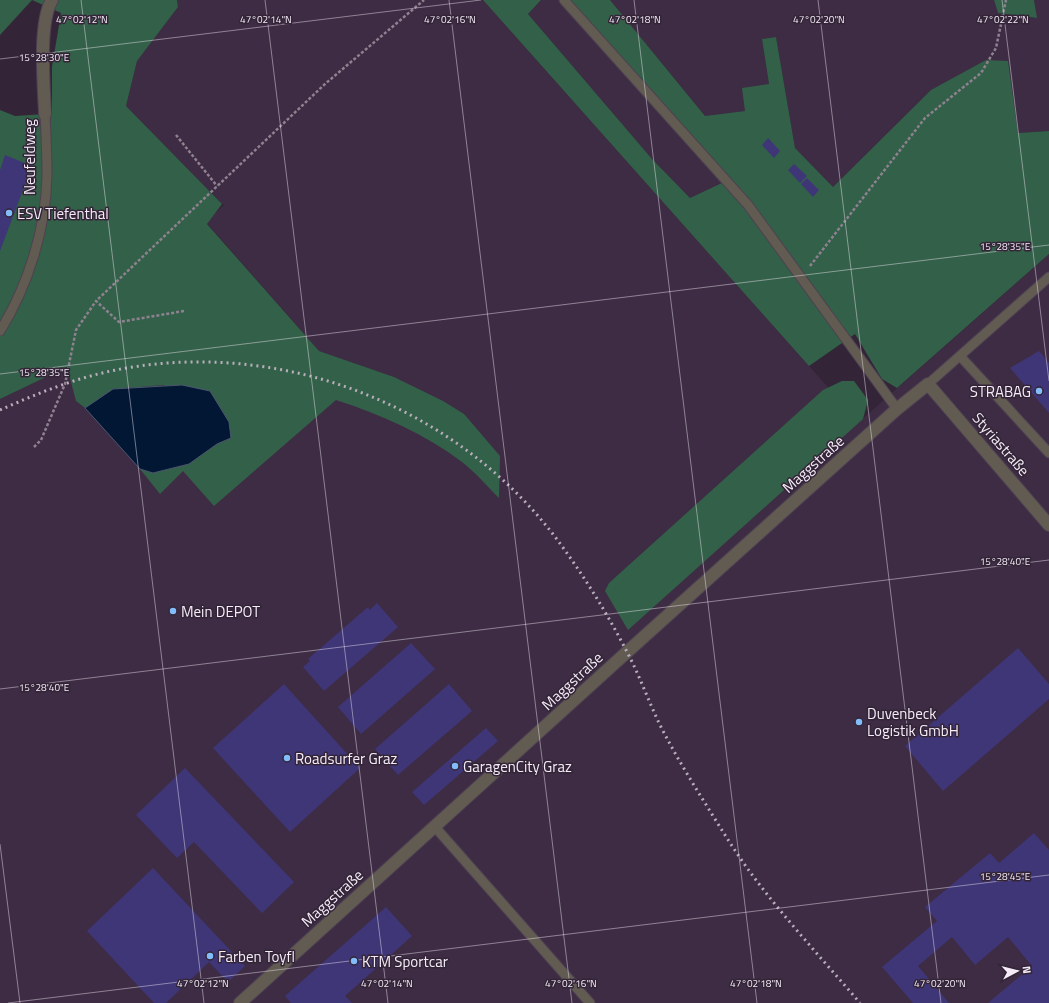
<svg xmlns="http://www.w3.org/2000/svg" width="1049" height="1003" viewBox="0 0 1049 1003" font-family="'Titillium Web',sans-serif">
  <style>
    .built { fill: #3e2c44 }
    .green { fill: #336048 }
    .water { fill: #021734; stroke: #4b576f }
    .building { fill: #3e3677 }
    .lines { fill: none; stroke-linecap: round; stroke-linejoin: round }
    .service-casing { stroke: #4e4152; stroke-width: 11 }
    .minor-casing { stroke: #4e4152; stroke-width: 14 }
    .tertiary-casing { stroke: #4e4152; stroke-width: 14 }
    .path { stroke: #8e8291; stroke-width: 2.5; stroke-dasharray: 3 2; stroke-linecap: butt }
    .service { stroke: #615b52; stroke-width: 9 }
    .minor { stroke: #615b52; stroke-width: 12 }
    .tertiary { stroke: #615b52; stroke-width: 12 }
    .rail { stroke: #b8aebc; stroke-width: 3; stroke-dasharray: 2 4; stroke-linecap: butt }
    .ticks { fill: none; stroke: #f5ecf8; stroke-width: 1; stroke-opacity: 0.45 }
    .poi-dot { fill: #82bcfa; stroke: #332537; stroke-width: 1.5 }
    .labels { text-anchor: middle; dominant-baseline: central; stroke-width: 3; stroke-linejoin: round; paint-order: stroke }
    .street-label { font-size: 15px; fill: #f5ecf8; stroke: #332537 }
    .poi-label { font-size: 15px; fill: #f5ecf8; stroke: #332537; text-anchor: start }
    .ticks-label { font-size: 10px; text-anchor: middle; fill: #f5ecf8; stroke: #332537; stroke-width: 3; stroke-linejoin: round; paint-order: stroke }
  </style>
  <rect width="100%" height="100%" fill="#332537"/>
  <path class="built" d="M 177,0 L 483,0 L 859,422 L 1049,254 L 1049,1003 L 0,1003 L 0,399 L 67,367 L 464,414 L 394,377 L 319,351 L 206,222 L 225,204 L 222,204 L 126,106 L 137,61 L 178,7 Z
    M 541,0 L 564,0 L 726,181 L 690,198 L 652,159 L 528,14 Z
    M 610,0 L 994,0 L 998,13 L 1036,18 L 1034,0 L 1049,0 L 1049,131 L 1018,133 L 1008,61 L 931,90 L 833,187 L 795,148 L 776,37 L 762,39 L 769,84 L 745,111 L 705,116 Z"/>
  <path class="green" d="M 0,0 L 177,0 L 178,7 L 137,61 L 126,106 L 222,204 L 207,224 L 319,351 L 394,377 L 443,401 L 464,414 L 500,456 L 499,498 C 487,486 475,472 462,462 C 425,434 380,414 336,400 L 214,506 L 183,471 L 160,494 L 140,469 L 153,473 L 189,464 L 217,444 L 231,438 L 164,385 L 113,389 L 85,408 L 76,401 L 67,367 L 0,399 L 0,110 L 15,116 L 45,114 L 52,115 L 52,67 L 61,13 L 32,0 L 0,35 Z
    M 483,0 L 541,0 L 528,14 L 652,159 L 690,198 L 726,181 L 564,0 L 610,0 L 705,116 L 745,111 L 742,88 L 769,84 L 762,39 L 776,37 L 795,148 L 833,187 L 931,90 L 986,60 L 1008,61 L 1018,133 L 1049,131 L 1049,254 L 897,388 L 882,379 L 855,334 L 809,366 Z
    M 994,0 L 1034,0 L 1037,18 L 998,13 Z
    M 842,381 L 854,381 L 868,400 L 863,419 L 628,630 L 605,591 L 609,583 L 823,390 Z"/>
  <path class="water" d="M 182,385 L 210,391 L 229,422 L 231,438 L 217,444 L 189,464 L 153,473 L 140,469 L 85,408 L 113,389 Z"/>
  <path class="building" d="M 768,138 L 780,151 L 774,158 L 762,145 Z
    M 5,155 L 32,166 L 0,251 L 0,170 Z
    M 794,164 L 807,176 L 800,183 L 788,170 Z
    M 807,178 L 819,190 L 813,197 L 801,184 Z
    M 1039,351 L 1049,363 L 1049,413 L 1010,368 Z
    M 377,603 L 398,627 L 324,691 L 303,667 L 310,661 L 308,659 L 368,607 L 370,610 Z
    M 411,643 L 435,669 L 361,734 L 338,707 Z
    M 1018,648 L 1049,684 L 1049,699 L 943,791 L 905,746 Z
    M 284,684 L 360,768 L 290,832 L 213,748 Z
    M 449,684 L 472,711 L 398,775 L 375,749 Z
    M 486,728 L 498,741 L 424,805 L 412,792 Z
    M 185,768 L 294,882 L 262,913 L 194,842 L 177,858 L 136,815 Z
    M 1034,833 L 1049,850 L 1049,1003 L 988,1003 L 1032,966 L 1008,937 L 975,965 L 952,937 L 918,966 L 949,1003 L 913,1003 L 882,967 L 937,921 L 925,907 L 990,853 L 999,863 Z
    M 153,868 L 245,966 L 228,982 L 209,962 L 166,1003 L 154,1003 L 87,931 Z
    M 386,907 L 412,936 L 345,996 L 352,1003 L 291,1003 L 285,996 Z"/>
  <g class="lines">
    <g class="service-casing">
      <path id="service" d="M 564,0 L 748,205 L 897,409
        M 0,331 C 28,286 46,229 47,175 C 47,155 46,134 45,114
        M 960,356 L 1049,453
        M 928,384 L 1049,277
        M 435,827 L 590,1003"/>
    </g>
    <g class="minor-casing">
      <path id="minor" d="M 45,114 C 44,86 38,23 52,0"/>
    </g>
    <g class="tertiary-casing">
      <path id="tertiary" d="M 240,1003 L 627,652 L 897,409 L 928,384 L 1049,525"/>
    </g>
    <path class="path" d="M 176,135 L 217,186
      M 810,266 L 925,118 L 981,73 L 996,48 L 1006,0
      M 184,311 L 119,322 L 96,301 L 325,84 L 424,0
      M 34,447 L 41,440 L 65,384 L 76,330 L 96,301"/>
    <use href="#service" class="service"/>
    <use href="#minor" class="minor"/>
    <use href="#tertiary" class="tertiary"/>
    <path class="rail" d="M 0,410 C 36,394 73,379 111,371 C 282,335 464,408 564,549 C 587,581 608,615 626,650 C 639,674 648,700 660,725 C 671,747 683,767 695,787 C 714,817 732,848 753,876 C 786,920 824,961 860,1003"/>
  </g>
  <path class="ticks" d="M 81,0 L 204,1003M 265,0 L 388,1003M 449,0 L 572,1003M 634,0 L 757,1003M 818,0 L 941,1003M 1002,0 L 1049,381M 0,59 L 481,0M 0,374 L 1049,245M 0,689 L 1049,560M 0,844 L 20,1003M 8,1003 L 1049,875"/>
  <g class="poi-dot">
    <circle cx="9" cy="213" r="4"/>
    <circle cx="1039" cy="391" r="4"/>
    <circle cx="173" cy="611" r="4"/>
    <circle cx="859" cy="722" r="4"/>
    <circle cx="287" cy="758" r="4"/>
    <circle cx="455" cy="766" r="4"/>
    <circle cx="210" cy="956" r="4"/>
    <circle cx="354" cy="961" r="4"/>
  </g>
  <g class="labels">
    <g class="street-label">
      <text transform="translate(29 157) rotate(-90)">Neufeldweg</text>
      <text transform="translate(1001 444) rotate(49)">Styriastraße</text>
      <text transform="translate(813 464) rotate(-42)">Maggstraße</text>
      <text transform="translate(572 681) rotate(-43)">Maggstraße</text>
      <text transform="translate(332 898) rotate(-42)">Maggstraße</text>
    </g>
    <g class="poi-label">
      <text x="17" y="213">ESV Tiefenthal</text>
      <text x="1031" y="391" text-anchor="end">STRABAG</text>
      <text x="181" y="611">Mein DEPOT</text>
      <text x="867" y="713">Duvenbeck<tspan x="867" dy="17">Logistik GmbH</tspan></text>
      <text x="295" y="758">Roadsurfer Graz</text>
      <text x="463" y="766">GaragenCity Graz</text>
      <text x="218" y="956">Farben Toyfl</text>
      <text x="362" y="961">KTM Sportcar</text>
    </g>
  </g>
  <g class="ticks-label">
    <text x="82" y="23">47°02'12"N</text>
    <text x="266" y="23">47°02'14"N</text>
    <text x="450" y="23">47°02'16"N</text>
    <text x="635" y="23">47°02'18"N</text>
    <text x="819" y="23">47°02'20"N</text>
    <text x="1003" y="23">47°02'22"N</text>
    <text x="44" y="61">15°28'30"E</text>
    <text x="1005" y="250">15°28'35"E</text>
    <text x="44" y="376">15°28'35"E</text>
    <text x="1005" y="565">15°28'40"E</text>
    <text x="44" y="691">15°28'40"E</text>
    <text x="1005" y="880">15°28'45"E</text>
    <text x="203" y="987">47°02'12"N</text>
    <text x="387" y="987">47°02'14"N</text>
    <text x="571" y="987">47°02'16"N</text>
    <text x="756" y="987">47°02'18"N</text>
    <text x="940" y="987">47°02'20"N</text>
  </g>
  <g transform="translate(1017 971) rotate(83)" stroke="#332537" stroke-width="3" paint-order="stroke">
  <path d="M0-3L7 15L0 10L-7 15Z" fill="#f5ecf8"/>
  <text y="-6" font-size="11" font-weight="bold" text-anchor="middle" fill="#f5ecf8">N</text>
  </g>
</svg>
